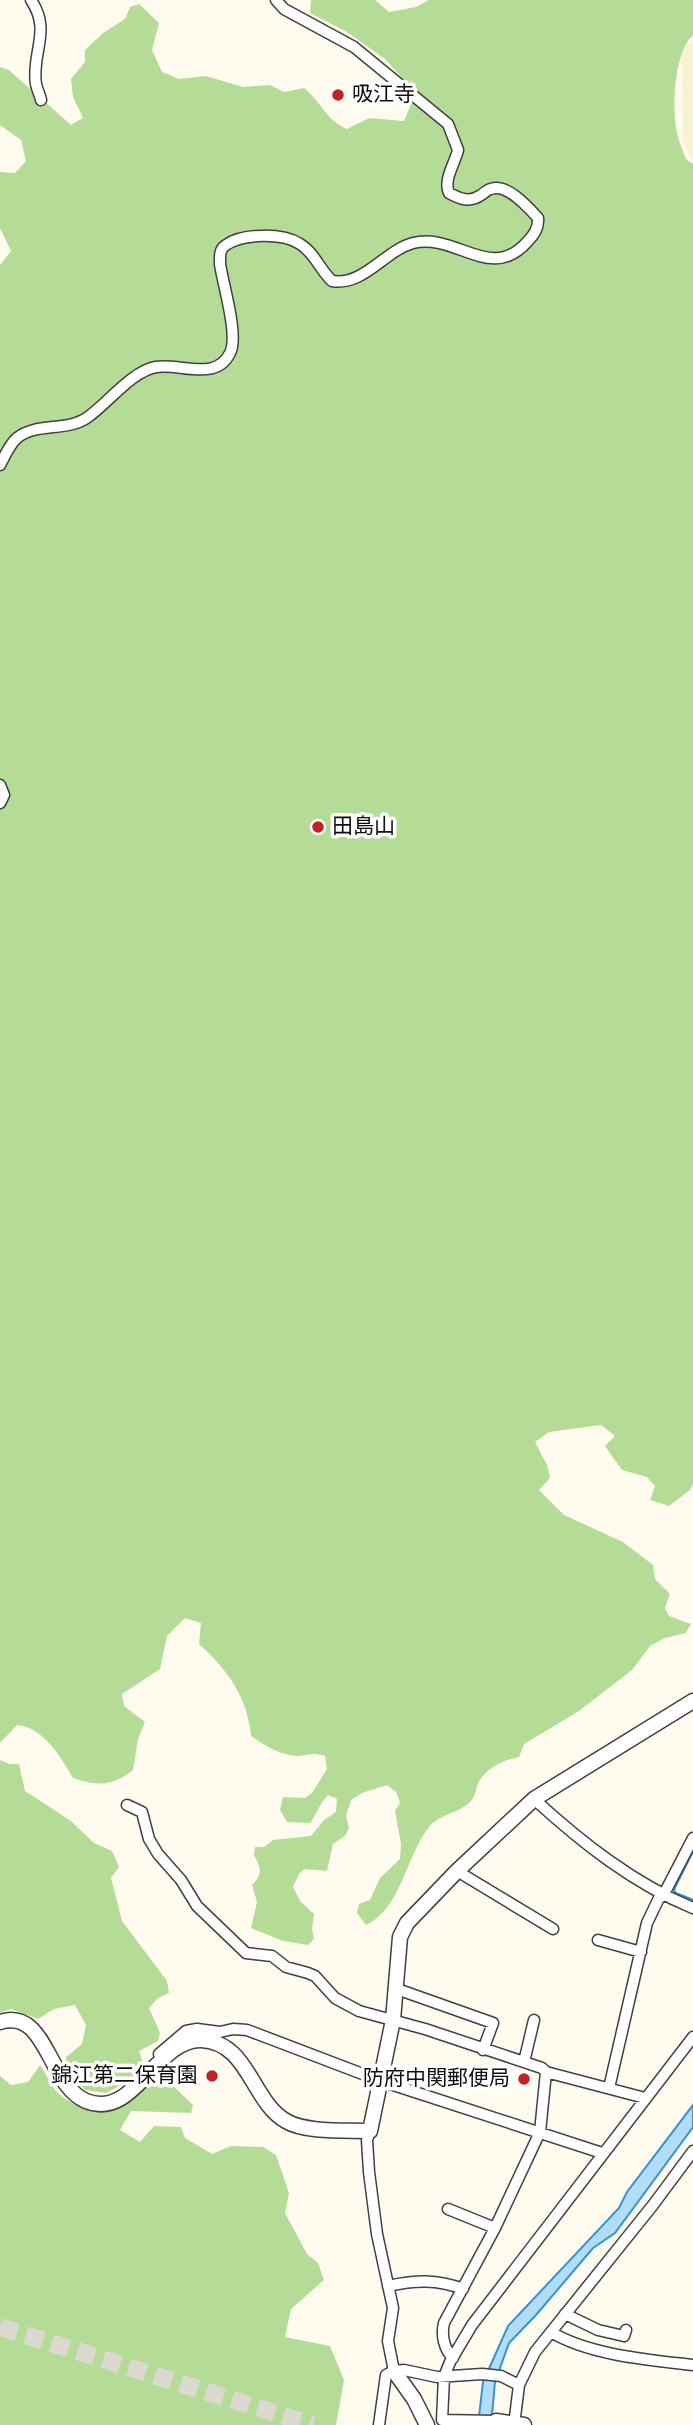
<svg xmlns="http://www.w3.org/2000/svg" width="693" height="2425" viewBox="0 0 693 2425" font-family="Spectral,'Noto Sans JP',serif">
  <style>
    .farmland { fill: #f6f3ce }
    .forest { fill: #b4dc96 }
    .water { fill: #b2ddf8; stroke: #3692d2; stroke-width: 2 }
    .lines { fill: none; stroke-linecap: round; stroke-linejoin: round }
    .stream { stroke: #3692d2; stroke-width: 2.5 }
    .primary-tunnel { stroke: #dbd8cd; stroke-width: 18; stroke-dasharray: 18 9; stroke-linecap: butt }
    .minor-casing { stroke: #414141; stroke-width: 13 }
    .tertiary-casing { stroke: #414141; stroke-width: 17 }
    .minor { stroke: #fff; stroke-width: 10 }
    .tertiary { stroke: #fff; stroke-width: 14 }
    .poi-dot { fill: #c32127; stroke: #fff; stroke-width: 2.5 }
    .labels { text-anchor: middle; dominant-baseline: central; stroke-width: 7; stroke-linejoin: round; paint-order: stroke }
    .poi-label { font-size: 21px; fill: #0e0e0e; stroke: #fff; text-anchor: start }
  </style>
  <rect width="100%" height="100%" fill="#fffcef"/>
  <path class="farmland" d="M 693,40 L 693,162 L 683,140 L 682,51 Z"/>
  <path class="forest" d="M 311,0 L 375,0 L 389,12 L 416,7 L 429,0 L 693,0 L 693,35 C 675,52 672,102 676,127 C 677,137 682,149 686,159 L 693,164 L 693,1484 L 690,1490 L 669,1506 L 650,1500 L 655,1486 L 647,1477 L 622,1470 L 605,1446 L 615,1436 L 601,1425 L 549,1432 L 535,1442 L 547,1465 L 550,1478 L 539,1490 L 564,1515 L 623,1542 L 653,1565 L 655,1579 L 670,1594 L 665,1608 L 669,1616 L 691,1624 L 686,1633 L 665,1638 L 650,1646 L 632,1670 L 579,1711 L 524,1744 L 519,1757 C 507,1759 490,1766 482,1777 C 476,1783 477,1794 471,1801 C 460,1813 440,1814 430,1826 C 406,1854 402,1908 366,1925 L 357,1913 L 359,1904 L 370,1900 L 380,1878 L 400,1859 L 401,1844 L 395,1811 L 400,1803 L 396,1792 L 387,1785 L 362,1793 L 351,1800 L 346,1816 L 349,1828 L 345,1836 L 333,1844 L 327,1871 L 304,1869 L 299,1874 L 293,1887 L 300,1901 L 314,1914 L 312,1929 L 314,1939 L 308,1945 L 283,1941 L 251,1928 L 257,1902 L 252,1885 C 263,1874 261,1868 254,1855 L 255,1847 L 264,1847 L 273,1840 L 311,1836 L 324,1820 L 336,1812 L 337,1799 L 328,1795 C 319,1804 317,1814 310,1823 L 287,1822 L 280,1810 L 283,1797 L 305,1798 L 312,1793 L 327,1769 L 325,1756 C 311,1752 311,1755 298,1756 C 281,1756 264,1745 251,1736 C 248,1698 227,1669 199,1644 L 201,1623 L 185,1618 L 167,1636 L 160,1669 L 122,1694 L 124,1706 L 145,1722 L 138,1739 L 133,1770 C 111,1787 98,1786 73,1778 C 61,1757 43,1727 17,1725 L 0,1743 L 0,265 L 11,251 L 0,228 L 0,172 L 15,173 L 26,161 L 21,140 L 0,125 L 0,67 L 9,70 L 71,125 L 83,118 L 73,97 L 71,79 L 85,62 L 85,50 L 103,33 L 125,19 L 130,7 L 139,4 L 159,23 L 152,50 L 162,72 L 179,79 L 206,76 L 243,87 L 270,85 L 284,92 L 304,88 C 322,103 326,120 347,129 L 369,118 L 404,121 L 410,107 L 407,83 L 385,59 L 347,32 L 310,13 Z
    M 0,1760 L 9,1764 L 19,1764 L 25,1791 L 71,1821 L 94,1843 L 112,1851 L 119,1867 L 111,1878 L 122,1921 L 167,1981 L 169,1993 L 158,1998 L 149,2008 L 160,2033 L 158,2041 L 139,2051 L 143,2063 L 136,2077 L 106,2093 L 86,2090 L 67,2074 L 66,2057 L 82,2044 L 86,2025 L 75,2005 L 54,2009 L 38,2019 L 11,2009 L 0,2013 Z
    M 40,2065 C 46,2073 51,2086 58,2093 C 93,2124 129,2103 156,2076 L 166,2079 L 193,2105 L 191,2113 L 131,2111 L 120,2130 L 140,2142 L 154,2126 L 181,2127 L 185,2138 L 212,2154 L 231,2146 L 263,2147 L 276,2155 L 289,2193 L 285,2213 L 307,2254 L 318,2263 L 324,2280 L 291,2309 L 285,2337 L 330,2346 L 344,2380 L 336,2425 L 0,2425 L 0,2076 L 11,2085 L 28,2082 Z"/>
  <path class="water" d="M 693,2105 L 693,2127 L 615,2233 L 593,2248 L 536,2315 L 509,2343 L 495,2382 L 491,2425 L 478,2425 L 483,2382 L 508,2326 L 619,2208 L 627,2192 Z"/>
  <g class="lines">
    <path class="stream" d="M 693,1851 L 674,1889 L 675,1893 L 693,1900"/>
    <path class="primary-tunnel" d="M 0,2327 L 313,2425"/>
    <g class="minor-casing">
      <path id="minor" d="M 31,0 C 52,31 31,53 36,84 C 37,89 40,95 41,100
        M 0,465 C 5,456 9,445 17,438 C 36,422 68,432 88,417 C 108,403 132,371 156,367 C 181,363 216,382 230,353 C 239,336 223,285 220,264 C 220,257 219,249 226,245 C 243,233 283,233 300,244 C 314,252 320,270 332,281 C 364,286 384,251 413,243 C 456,232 491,284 528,241 C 535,234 539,227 538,218 C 528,207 507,183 491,189 C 488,189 483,194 481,195 C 470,203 460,199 449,193 C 443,180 455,163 458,150 L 448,124 L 354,47 L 284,9 L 276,0
        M 0,785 L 4,795 L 0,803
        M 534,1799 C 581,1842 634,1884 693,1908
        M 127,1805 L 142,1812 L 149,1839 L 158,1854 L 181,1880 L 197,1906 L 246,1953 L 272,1956 L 286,1967 L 308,1973 L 315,1976 L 335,1998 L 359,2011 L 425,2029 L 542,2068 L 546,2072 L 645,2098
        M 457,1871 L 553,1929
        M 598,1940 L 641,1952
        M 394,1988 L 493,2023 L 483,2050
        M 159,2054 L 186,2031 L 197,2029 L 220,2032 L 233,2029 L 247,2030 L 381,2081 L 602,2153
        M 524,2062 L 534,2020
        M 609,2088 L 647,1923 L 659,1898 L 663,1896 L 693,1838
        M 370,2131 L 367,2140 L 369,2172 L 377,2234 L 393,2308 L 388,2341 L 394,2371
        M 448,2209 L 495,2228
        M 388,2286 C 415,2280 437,2279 463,2289
        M 565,2314 L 598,2330 L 624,2336 L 626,2330
        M 551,2332 C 589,2355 649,2360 693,2365
        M 453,2358 C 444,2349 441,2335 444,2323 L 495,2228 L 540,2132 L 546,2072
        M 496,2421 L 442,2420 L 444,2377 L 450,2362 L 472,2325 L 693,2037
        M 379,2425 L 386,2375 L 394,2371 L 404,2370 L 437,2377 L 482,2374 L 501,2376 L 519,2385
        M 514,2425 L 519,2385 L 535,2352 L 653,2205 L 693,2151"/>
    </g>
    <g class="tertiary-casing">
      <path id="tertiary" d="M 0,2022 C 47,2007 48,2085 86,2101 C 134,2121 156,2039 201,2040 C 249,2042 251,2101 286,2121 C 306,2133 346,2130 370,2131 L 393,2020 L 400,1937 L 407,1923 L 457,1871 L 534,1799 L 693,1701
        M 394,2371 L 414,2399 L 427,2425
        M 496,2421 L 524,2425"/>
    </g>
    <use href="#minor" class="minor"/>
    <use href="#tertiary" class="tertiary"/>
  </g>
  <g class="poi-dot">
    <circle cx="338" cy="95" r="7"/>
    <circle cx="318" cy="827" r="7"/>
    <circle cx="212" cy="2076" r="7"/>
    <circle cx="524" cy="2079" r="7"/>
  </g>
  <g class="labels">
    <g class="poi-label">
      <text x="352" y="95">吸江寺</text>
      <text x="332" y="827">田島山</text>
      <text x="198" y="2076" text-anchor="end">錦江第二保育園</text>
      <text x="510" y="2079" text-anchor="end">防府中関郵便局</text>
    </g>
  </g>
</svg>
